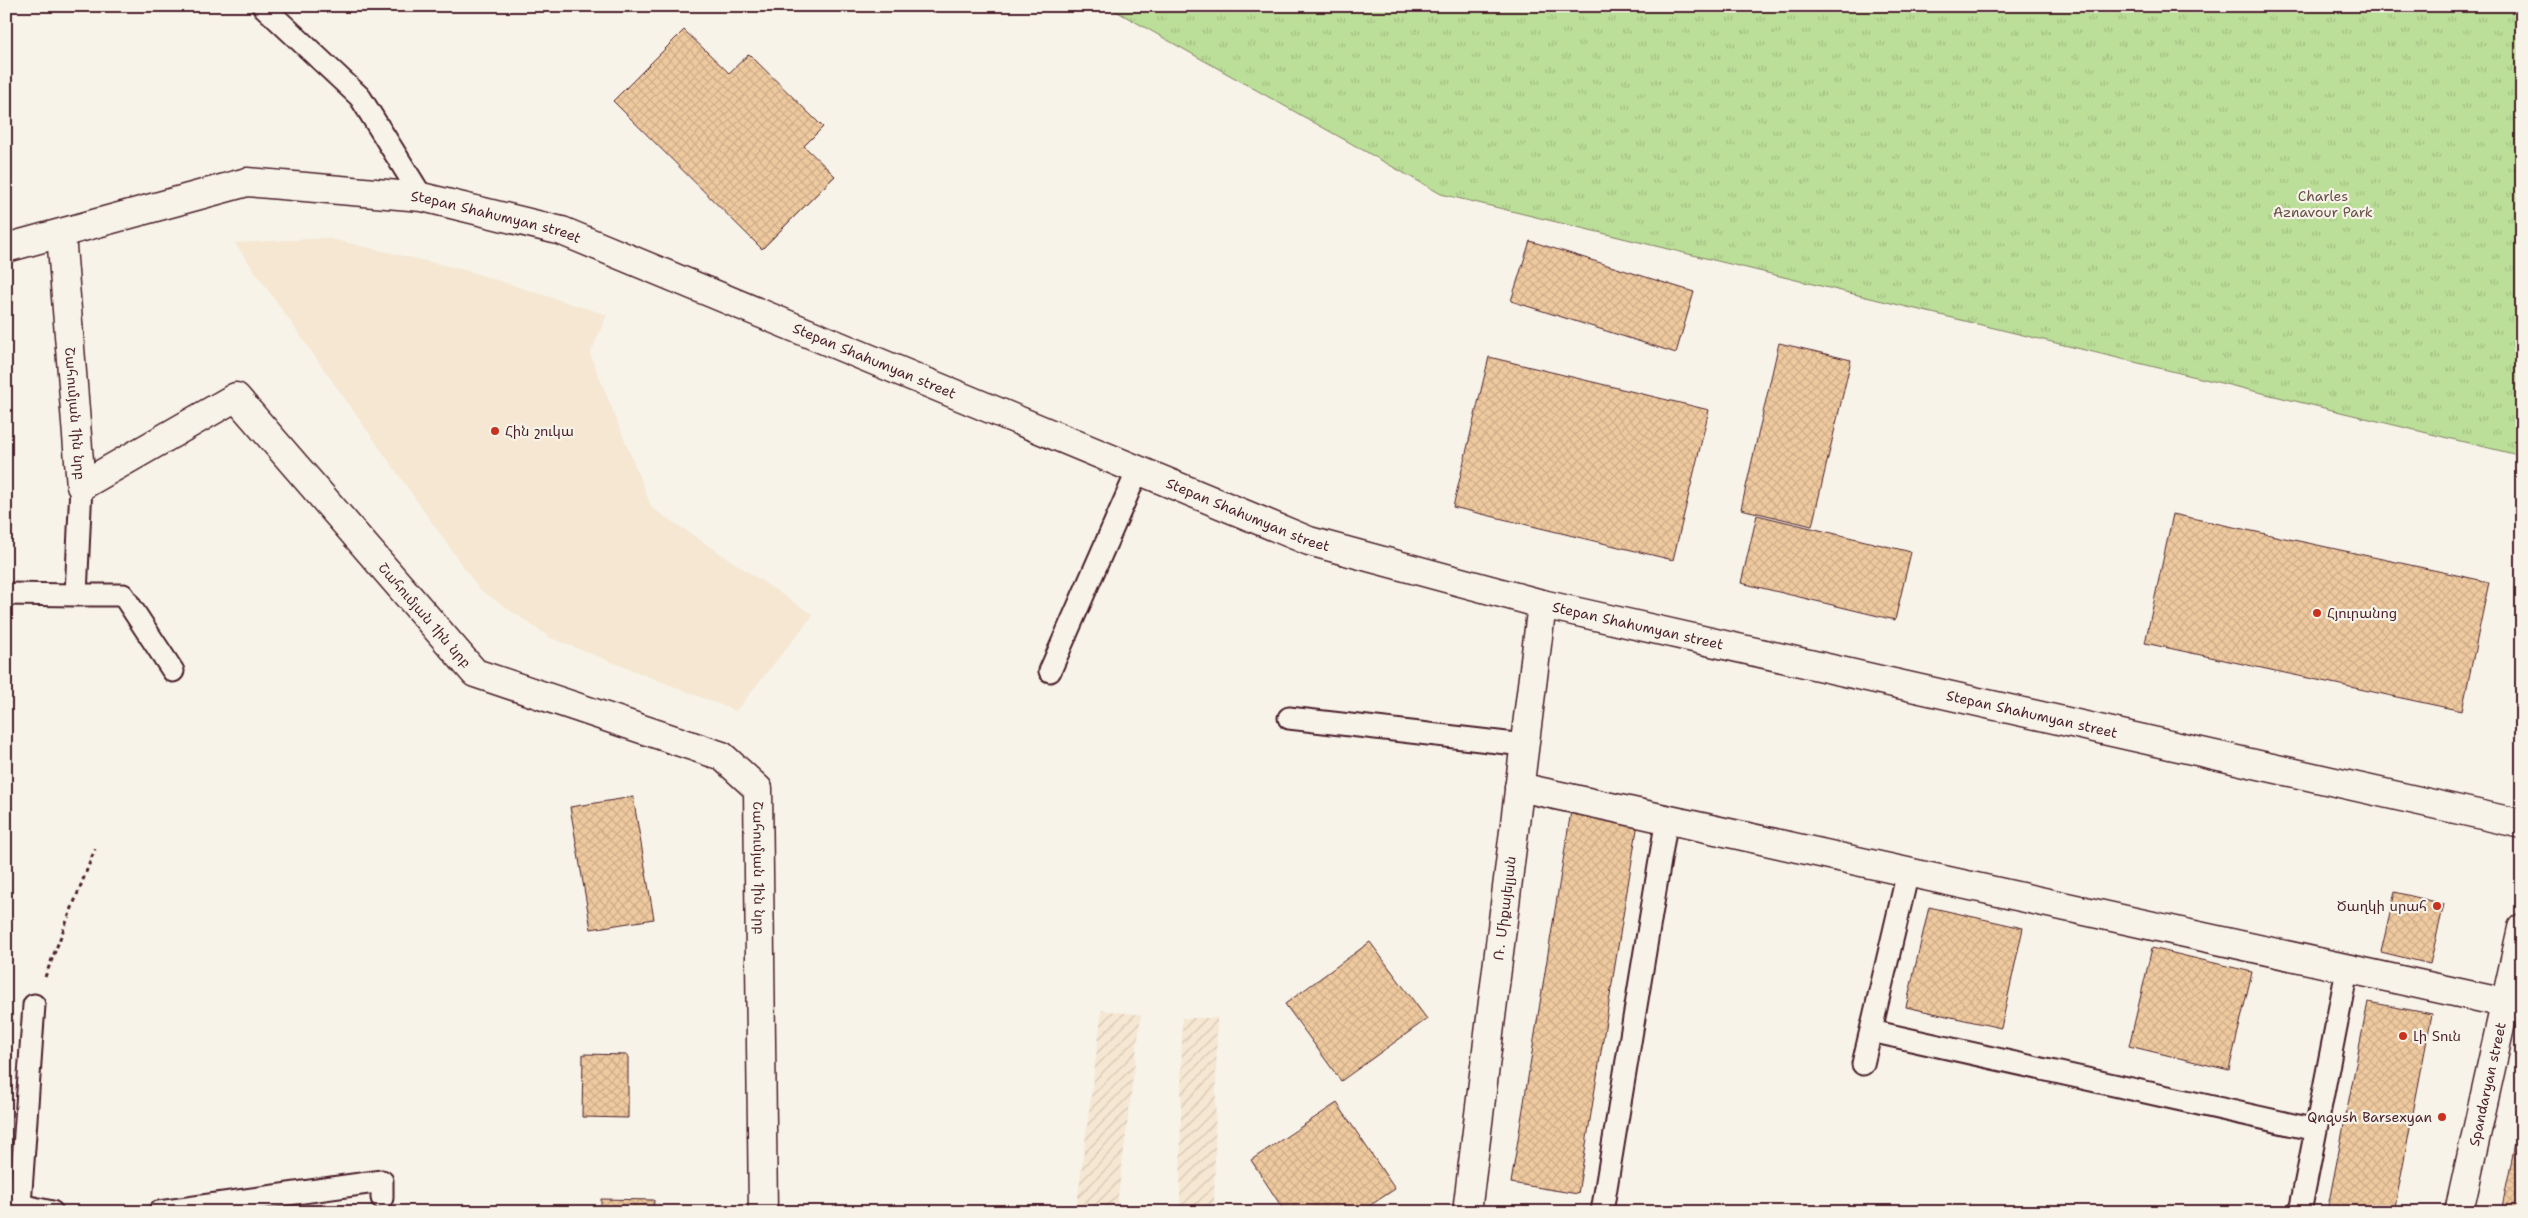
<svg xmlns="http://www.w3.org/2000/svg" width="2528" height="1218" viewBox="0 0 2528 1218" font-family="'Shantell Sans','Noto Sans Armenian',sans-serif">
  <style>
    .built { fill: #f5e7d2 }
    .industrial { fill: url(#industrial-furrows) }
    .park { fill: url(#park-tufts); stroke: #827e62 }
    .building { fill: url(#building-cross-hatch); stroke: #4a1f2b }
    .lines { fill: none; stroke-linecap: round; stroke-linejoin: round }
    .lane-casing { stroke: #4a1f2b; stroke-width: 25 }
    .street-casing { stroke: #4a1f2b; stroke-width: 31 }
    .secondary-casing { stroke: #4a1f2b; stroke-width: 31 }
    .primary-casing { stroke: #4a1f2b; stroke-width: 31 }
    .path { stroke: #4a1f2b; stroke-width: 3; stroke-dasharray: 4 4; stroke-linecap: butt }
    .lane { stroke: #f7f3e8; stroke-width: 21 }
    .street { stroke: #f7f3e8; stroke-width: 28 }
    .secondary { stroke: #f7f3e8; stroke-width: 28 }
    .primary { stroke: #f7f3e8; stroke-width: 28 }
    .poi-dot { fill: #c8321e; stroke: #f7f3e8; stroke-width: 2 }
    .labels { text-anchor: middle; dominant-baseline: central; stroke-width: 4.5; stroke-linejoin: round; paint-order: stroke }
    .park-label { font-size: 14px; fill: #664f46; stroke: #f7f3e8 }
    .street-label { font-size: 14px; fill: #4a1f2b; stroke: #f7f3e8 }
    .poi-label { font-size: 14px; fill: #4a1f2b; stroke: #f7f3e8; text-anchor: start }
  </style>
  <defs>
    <pattern id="industrial-furrows" width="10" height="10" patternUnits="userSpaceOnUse" patternTransform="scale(1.25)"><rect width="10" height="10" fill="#f5e7d2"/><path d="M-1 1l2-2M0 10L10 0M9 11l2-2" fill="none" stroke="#d4c6b4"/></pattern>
    <pattern id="park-tufts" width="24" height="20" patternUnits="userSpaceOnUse" patternTransform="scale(1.25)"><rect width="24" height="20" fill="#bbde98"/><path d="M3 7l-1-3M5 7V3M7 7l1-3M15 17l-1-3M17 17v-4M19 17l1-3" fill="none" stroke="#a2be83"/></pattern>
    <pattern id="building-cross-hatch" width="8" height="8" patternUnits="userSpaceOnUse" patternTransform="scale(1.25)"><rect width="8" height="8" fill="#efca9f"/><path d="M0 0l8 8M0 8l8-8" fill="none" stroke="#cead89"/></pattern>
  </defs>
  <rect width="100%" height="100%" fill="#f7f3e8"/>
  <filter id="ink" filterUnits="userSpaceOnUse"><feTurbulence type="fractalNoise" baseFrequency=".02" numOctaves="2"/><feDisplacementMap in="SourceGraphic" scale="10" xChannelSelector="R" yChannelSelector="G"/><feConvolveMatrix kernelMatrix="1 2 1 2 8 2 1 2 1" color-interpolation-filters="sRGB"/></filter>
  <g filter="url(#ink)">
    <path class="built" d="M 327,238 L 468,271 L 607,315 L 590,354 L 652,508 L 813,615 L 736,711 L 551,638 L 479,589 L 235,243 Z"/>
    <path class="industrial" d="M 1102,1010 L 1141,1015 L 1116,1212 L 1076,1212 Z
      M 1182,1018 L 1217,1018 L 1214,1212 L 1180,1212 Z"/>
    <path class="park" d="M 1107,6 L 2522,6 L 2522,456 L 1441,194 Z"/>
    <path class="building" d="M 684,30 L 729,73 L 749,54 L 823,127 L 804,146 L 835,176 L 762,249 L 613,101 Z
      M 1530,241 L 1694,292 L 1676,353 L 1511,301 Z
      M 1779,343 L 1851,360 L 1812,526 L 1741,509 Z
      M 1489,357 L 1709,410 L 1673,560 L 1453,507 Z
      M 2173,514 L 2489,582 L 2462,711 L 2145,643 Z
      M 1757,515 L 1911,552 L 1895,620 L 1741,583 Z
      M 633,797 L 654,919 L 591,929 L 570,807 Z
      M 1571,811 L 1638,823 L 1578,1194 L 1511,1183 Z
      M 2395,892 L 2444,904 L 2430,964 L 2381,952 Z
      M 1929,907 L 2023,928 L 2001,1028 L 1906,1007 Z
      M 1370,942 L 1427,1019 L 1341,1081 L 1285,1004 Z
      M 2152,948 L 2252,972 L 2229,1070 L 2129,1046 Z
      M 2368,1002 L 2432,1014 L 2394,1212 L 2327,1212 Z
      M 583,1054 L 628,1055 L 628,1118 L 582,1117 Z
      M 1337,1103 L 1395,1189 L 1360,1212 L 1285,1212 L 1251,1160 Z
      M 2522,1110 L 2522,1212 L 2501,1212 Z
      M 601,1199 L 654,1200 L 653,1212 L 601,1212 Z"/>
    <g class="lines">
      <g class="lane-casing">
        <path id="lane" d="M 263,6 L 360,97 L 422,197
          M 6,594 L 76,595 L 81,486
          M 76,595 L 123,595 L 173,671
          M 1050,671 L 1138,470
          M 1289,718 L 1524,745
          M 1871,1031 L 2316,1130
          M 1863,1064 L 1908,872
          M 20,1205 L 34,1005
          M 6,1207 L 20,1205 L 52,1212
          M 159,1212 L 382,1181 L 382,1198
          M 1602,1212 L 1667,818
          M 2300,1212 L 2347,970"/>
      </g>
      <g class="street-casing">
        <g id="street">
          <path id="s1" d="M 61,234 L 81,486 L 236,397 L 475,673 L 722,756 L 758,789 L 763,1212"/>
          <path d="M 1519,787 L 2505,1003"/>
          <path id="s2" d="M 1467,1212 L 1542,604"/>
        </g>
      </g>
      <g class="secondary-casing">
        <g id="secondary">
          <path id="s3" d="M 6,248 L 247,182 L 422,197 L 562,231 L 1309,541 L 1542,604 L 2522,824"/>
        </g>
      </g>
      <g class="primary-casing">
        <g id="primary">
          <path id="s4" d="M 2459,1212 L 2522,928"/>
        </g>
      </g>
      <path class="path" d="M 45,977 L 95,849"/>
      <use href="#lane" class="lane"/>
      <use href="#street" class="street"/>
      <use href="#secondary" class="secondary"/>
      <use href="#primary" class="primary"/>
    </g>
  </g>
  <g class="poi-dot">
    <circle cx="495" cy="431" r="5"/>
    <circle cx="2317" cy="613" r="5"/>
    <circle cx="2437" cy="906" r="5"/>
    <circle cx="2403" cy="1036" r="5"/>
    <circle cx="2442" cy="1117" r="5"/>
  </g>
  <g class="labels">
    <g class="park-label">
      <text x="2323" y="196">Charles<tspan x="2323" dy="16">Aznavour Park</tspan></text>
    </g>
    <g class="street-label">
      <text stroke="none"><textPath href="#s3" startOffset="502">Stepan Shahumyan street</textPath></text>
      <text stroke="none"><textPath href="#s3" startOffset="908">Stepan Shahumyan street</textPath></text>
      <text stroke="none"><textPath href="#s1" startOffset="180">Շահումյան 1ին նրբ</textPath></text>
      <text stroke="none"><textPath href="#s3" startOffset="1312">Stepan Shahumyan street</textPath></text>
      <text stroke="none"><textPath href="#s1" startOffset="720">Շահումյան 1ին նրբ</textPath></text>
      <text stroke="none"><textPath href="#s3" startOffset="1718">Stepan Shahumyan street</textPath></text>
      <text stroke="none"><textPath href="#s3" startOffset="2122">Stepan Shahumyan street</textPath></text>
      <text stroke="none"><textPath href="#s1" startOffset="1185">Շահումյան 1ին նրբ</textPath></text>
      <text stroke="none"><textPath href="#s2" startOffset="306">Ռ․ Միքայելյան</textPath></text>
      <text stroke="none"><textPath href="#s4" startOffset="131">Spandaryan street</textPath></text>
    </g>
    <g class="poi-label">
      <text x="505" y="431">Հին շուկա</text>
      <text x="2327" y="613">Հյուրանոց</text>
      <text x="2427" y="906" text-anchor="end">Ծաղկի սրահ</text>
      <text x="2413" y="1036">Լի Տուն</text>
      <text x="2432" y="1117" text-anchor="end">Qnqush Barsexyan</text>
    </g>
  </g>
  <rect width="2528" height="1218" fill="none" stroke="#f7f3e8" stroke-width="25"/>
  <rect x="12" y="12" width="2503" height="1193" fill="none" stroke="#4a1f2b" stroke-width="2" filter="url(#ink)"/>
</svg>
